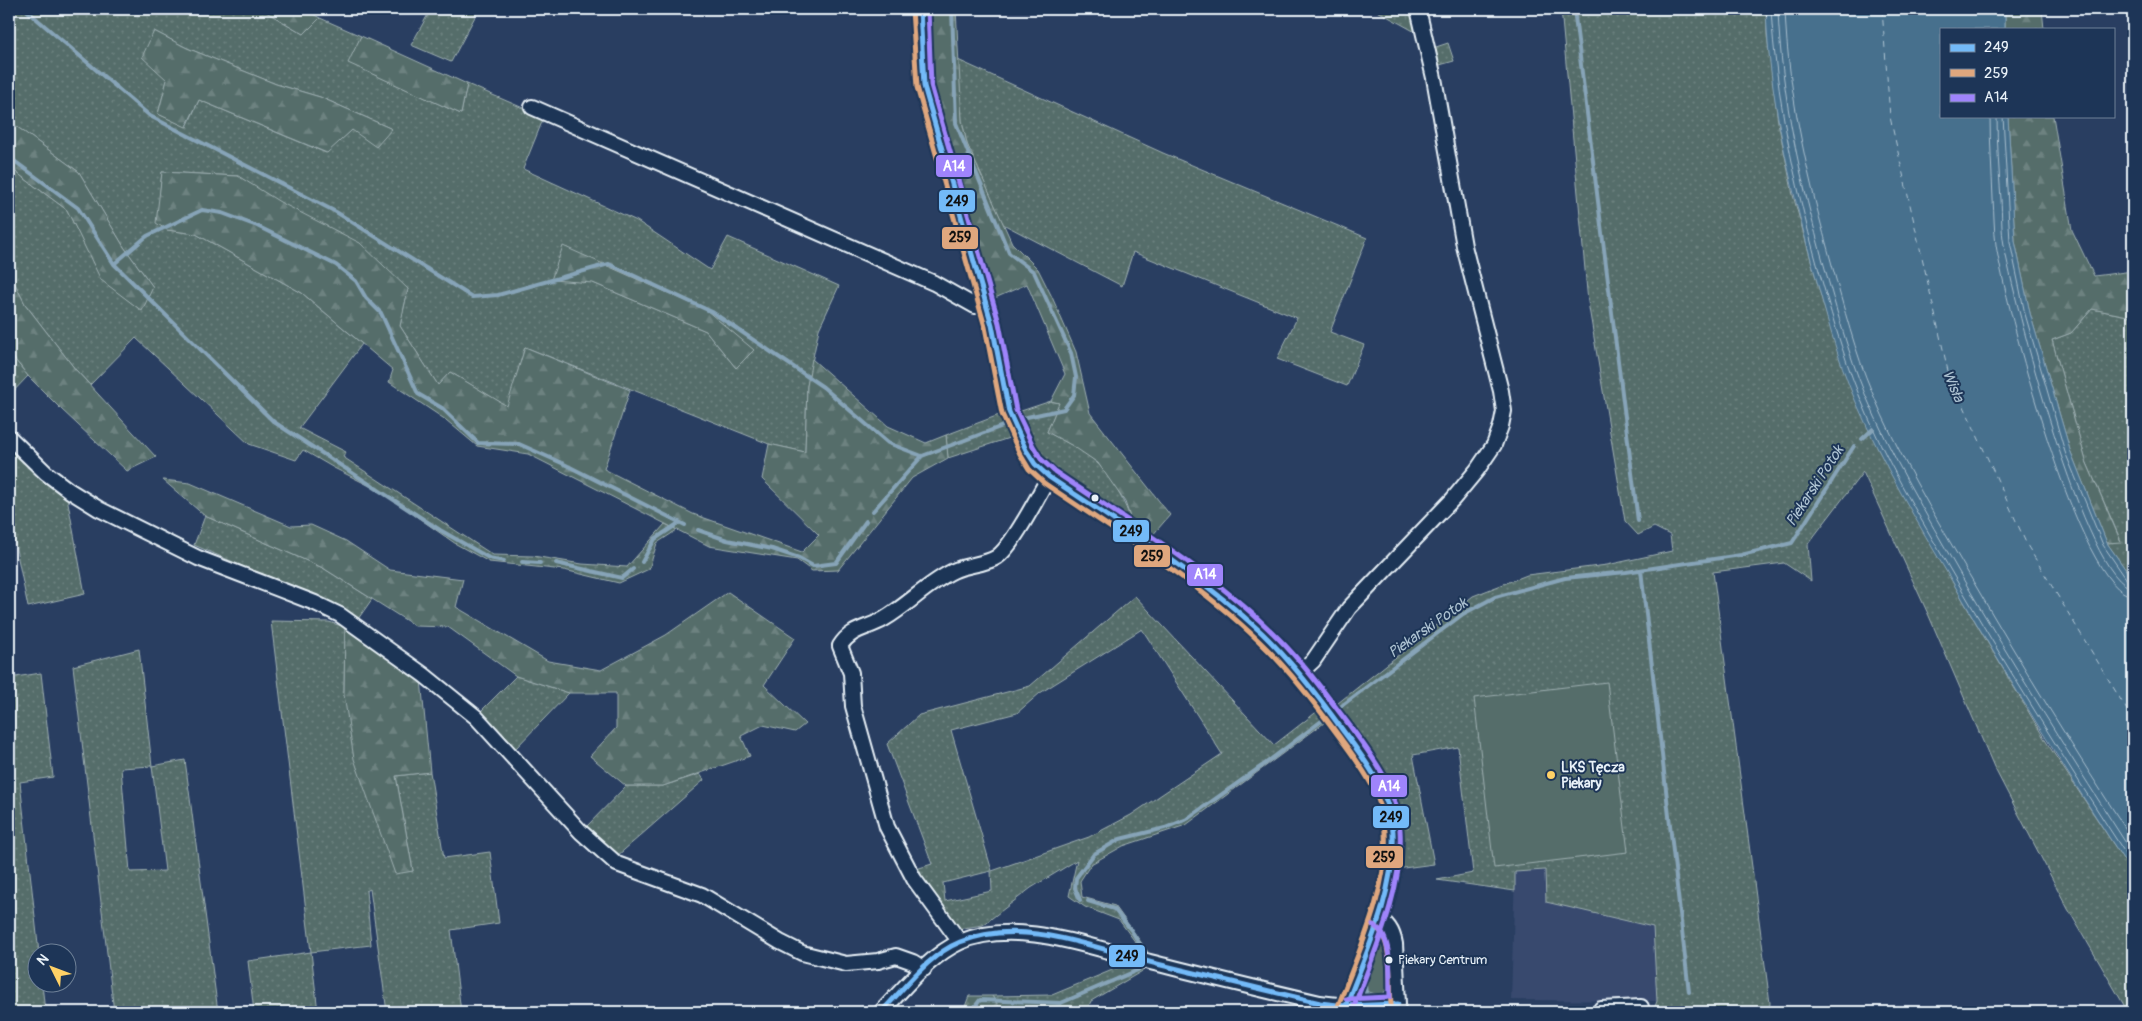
<svg xmlns="http://www.w3.org/2000/svg" width="2142" height="1021" viewBox="0 0 2142 1021" font-family="Pangolin,sans-serif">
  <style>
    .built { fill: #37496e }
    .grass { fill: url(#grass-dots); stroke: #9eafb1; fill-rule: evenodd }
    .forest { fill: url(#forest-firs); stroke: #9eafb1 }
    .park { fill: #556d6a; stroke: #9eafb1 }
    .water { fill: #46708d; stroke: #87a4b8 }
    .lines { fill: none; stroke-linecap: round; stroke-linejoin: round }
    .shore { stroke: #a7bdcd; stroke-width: 1 }
    .stream { stroke: #87a4b8; stroke-width: 4 }
    .ferry { stroke: #afc4d3; stroke-width: 1; stroke-dasharray: 6 5; stroke-linecap: butt }
    .minor-casing { stroke: #e8f1f8; stroke-width: 18 }
    .minor { stroke: #1d3557; stroke-width: 14 }
    .bus-1-casing { stroke: #1d3557; stroke-width: 9 }
    .bus-2-casing { stroke: #1d3557; stroke-width: 9 }
    .bus-3-casing { stroke: #1d3557; stroke-width: 9 }
    .bus-1 { stroke: #73baf8; stroke-width: 5 }
    .bus-2 { stroke: #dfa77e; stroke-width: 5 }
    .bus-3 { stroke: #9f84fb; stroke-width: 5 }
    .bus-dot { fill: #e8f1f8; stroke: #1d3557; stroke-width: 2 }
    .poi-dot { fill: #ffd166; stroke: #1d3557; stroke-width: 2 }
    .labels { text-anchor: middle; dominant-baseline: central; stroke-width: 4; stroke-linejoin: round; paint-order: stroke }
    .bus-label { font-size: 13px; fill: #e8f1f8; stroke: #1d3557; text-anchor: start }
    .poi-label { font-size: 14px; font-weight: bold; fill: #e8f1f8; stroke: #1d3557; text-anchor: start }
    .water-label { font-size: 15px; font-style: italic; fill: #afc4d3; stroke: #1d3557 }
    .line-badge { stroke: #1d3557; stroke-width: 2 }
    .badge-label { font-size: 14px; text-anchor: middle; font-weight: bold; fill: #fff }
    .pale-badge-label { font-size: 14px; text-anchor: middle; font-weight: bold; fill: #111 }
  </style>
  <defs>
    <pattern id="grass-dots" width="8" height="8" patternUnits="userSpaceOnUse" patternTransform="scale(1.25)"><rect width="8" height="8" fill="#556d6a"/><path d="M2 2h.1M6 6h.1" fill="none" stroke="#6d8280" stroke-width="1.8" stroke-linecap="round"/></pattern>
    <pattern id="forest-firs" width="22" height="20" patternUnits="userSpaceOnUse" patternTransform="scale(1.25)"><rect width="22" height="20" fill="#556d6a"/><path d="M5 1l3.5 6h-7zM16 11l3.5 6h-7z" fill="#6d8280"/></pattern>
  </defs>
  <rect width="100%" height="100%" fill="#293e61"/>
  <filter id="ink" filterUnits="userSpaceOnUse"><feTurbulence type="fractalNoise" baseFrequency=".02" numOctaves="2"/><feDisplacementMap in="SourceGraphic" scale="10" xChannelSelector="R" yChannelSelector="G"/><feConvolveMatrix kernelMatrix="1 2 1 2 8 2 1 2 1" color-interpolation-filters="sRGB"/></filter>
  <g filter="url(#ink)">
    <path class="built" d="M 1545,870 L 1546,902 L 1653,927 L 1657,1001 L 1511,1000 L 1515,872 Z"/>
    <path class="grass" d="M 9,9 L 261,9 L 304,34 L 320,18 L 361,36 L 349,63 L 461,114 L 467,84 L 544,117 L 523,169 L 637,221 L 710,270 L 728,237 L 839,286 L 819,329 L 807,386 L 805,452 L 769,444 L 525,347 L 508,407 L 450,372 L 438,385 L 400,326 L 408,289 L 238,176 L 162,172 L 160,191 L 167,230 L 196,234 L 302,293 L 362,344 L 299,428 L 346,452 L 343,457 L 493,555 L 533,556 L 582,564 L 627,567 L 665,524 L 677,530 L 657,543 L 649,569 L 619,583 L 564,570 L 489,562 L 456,544 L 380,491 L 334,468 L 303,450 L 296,460 L 249,444 L 136,338 L 90,385 L 75,369 L 25,304 L 9,272 L 9,167 L 67,210 L 102,280 L 141,310 L 153,287 L 124,247 L 79,172 L 9,121 ZM 154,31 L 187,48 L 276,84 L 320,97 L 392,129 L 352,130 L 326,153 L 199,100 L 187,127 L 158,114 L 167,80 ZM 593,283 L 706,310 L 753,350 L 736,368 L 706,331 Z
      M 431,9 L 479,9 L 451,62 L 411,45 Z
      M 1374,9 L 1414,9 L 1419,34 Z
      M 1561,9 L 1766,9 L 1767,35 L 1778,122 L 1793,195 L 1824,307 L 1854,396 L 1879,451 L 1973,618 L 2047,743 L 2133,874 L 2133,1012 L 2128,1012 L 2068,909 L 1994,767 L 1929,616 L 1863,472 L 1808,544 L 1811,581 L 1784,563 L 1713,572 L 1770,1003 L 1769,1012 L 1653,1012 L 1657,1001 L 1653,927 L 1546,902 L 1545,870 L 1515,872 L 1515,891 L 1437,880 L 1473,873 L 1458,747 L 1413,755 L 1434,864 L 1396,869 C 1398,861 1400,851 1400,843 C 1401,790 1365,746 1338,703 L 1473,596 L 1527,575 L 1607,565 L 1672,551 L 1670,535 L 1654,527 L 1638,535 L 1625,521 L 1588,302 Z
      M 1448,43 L 1454,61 L 1436,66 L 1433,48 Z
      M 958,60 L 1163,153 L 1367,238 L 1330,332 L 1364,345 L 1347,386 L 1277,359 L 1297,318 L 1133,252 L 1122,286 L 1003,224 L 967,144 L 962,121 Z
      M 2092,309 L 2133,317 L 2133,580 L 2107,543 L 2121,541 L 2086,461 L 2052,340 L 2071,333 Z
      M 9,352 L 28,376 L 9,396 Z
      M 1051,401 L 1059,403 L 1047,432 C 1064,441 1083,450 1097,463 C 1112,477 1126,504 1132,523 L 1055,469 L 1038,450 L 1018,412 Z
      M 999,415 L 1009,438 L 948,458 L 946,435 Z
      M 9,444 L 67,497 L 85,594 L 28,607 L 9,515 Z
      M 205,516 L 323,568 L 372,599 L 358,619 L 321,600 L 194,545 Z
      M 1135,596 L 1274,745 L 1319,710 L 1328,720 L 1186,825 L 1123,846 L 1091,864 L 1080,881 L 1082,897 L 1115,906 L 1148,952 L 1142,951 L 1119,920 L 1085,907 L 1069,896 L 1077,860 L 1031,888 L 983,925 L 957,929 L 913,870 L 932,864 L 887,744 L 919,715 L 1030,686 ZM 1142,629 L 1222,754 L 1131,815 L 1089,837 L 992,871 L 951,730 L 1017,713 L 1040,693 ZM 991,871 L 992,891 L 945,901 L 943,883 Z
      M 271,621 L 329,622 L 345,627 L 344,695 L 395,873 L 413,871 L 396,776 L 430,772 L 444,858 L 490,852 L 499,923 L 451,930 L 461,1012 L 387,1012 L 370,889 L 366,891 L 371,945 L 311,952 L 318,1012 L 254,1012 L 248,961 L 311,952 Z
      M 139,649 L 152,766 L 185,760 L 218,1012 L 114,1012 L 73,666 ZM 152,766 L 165,871 L 130,872 L 121,768 Z
      M 41,673 L 53,777 L 20,782 L 39,953 L 38,954 L 38,984 L 42,984 L 45,1012 L 9,1012 L 9,678 Z
      M 516,676 L 569,693 L 514,750 L 478,714 Z
      M 700,774 L 704,780 L 616,857 L 585,828 L 626,786 L 663,786 Z
      M 1122,966 L 1144,970 L 1091,1001 L 1086,1012 L 1000,1012 L 1001,1010 L 992,996 L 1052,995 Z"/>
    <path class="forest" d="M 261,9 L 304,9 L 320,18 L 304,34 Z
      M 928,9 L 956,9 L 962,121 L 967,144 L 1012,243 L 1038,269 L 1052,297 L 1076,352 L 1090,413 L 1170,515 L 1151,537 L 1132,523 L 1125,502 L 1098,463 L 1073,446 L 1047,432 L 1059,403 L 1051,401 L 1065,374 L 1027,284 L 995,298 L 931,80 Z
      M 2005,9 L 2042,9 L 2044,29 L 2005,29 Z
      M 154,31 L 187,48 L 276,84 L 320,97 L 392,129 L 376,147 L 352,130 L 327,153 L 199,100 L 186,127 L 158,114 L 167,80 L 142,57 Z
      M 361,36 L 467,84 L 461,114 L 348,63 Z
      M 2008,116 L 2053,116 L 2072,230 L 2094,276 L 2133,271 L 2133,317 L 2092,309 L 2071,333 L 2052,340 L 2086,461 L 2121,542 L 2107,543 L 2070,450 L 2030,313 L 2015,241 Z
      M 9,121 L 79,172 L 124,247 L 153,287 L 142,311 L 101,280 L 67,210 L 9,167 Z
      M 162,172 L 238,176 L 280,202 L 360,243 L 408,289 L 400,326 L 438,385 L 450,372 L 507,406 L 525,347 L 630,390 L 604,469 L 693,514 L 802,552 L 819,535 L 762,479 L 769,444 L 805,452 L 807,386 L 812,359 L 888,426 L 926,443 L 946,435 L 948,458 L 912,478 L 838,570 L 812,571 L 797,560 L 709,546 L 528,454 L 477,446 L 446,420 L 389,382 L 393,370 L 302,293 L 196,234 L 167,230 L 156,223 Z
      M 563,246 L 706,310 L 754,350 L 736,368 L 706,331 L 593,283 L 551,280 Z
      M 9,272 L 25,304 L 75,369 L 156,457 L 127,471 L 61,409 L 28,376 L 9,352 Z
      M 163,480 L 190,483 L 291,526 L 311,525 L 346,541 L 390,570 L 463,579 L 456,607 L 548,661 L 601,670 L 666,635 L 728,592 L 795,638 L 764,685 L 805,724 L 795,732 L 763,725 L 741,736 L 750,756 L 663,786 L 626,786 L 590,756 L 616,728 L 616,693 L 569,693 L 516,676 L 448,627 L 415,626 L 323,568 L 205,516 Z
      M 345,627 L 421,680 L 430,772 L 396,776 L 413,871 L 395,874 L 354,759 L 344,695 Z
      M 969,996 L 992,996 L 1001,1010 L 1000,1012 L 963,1012 Z"/>
    <path class="park" d="M 1607,682 L 1628,852 L 1494,868 L 1474,698 Z
      M 1382,943 L 1387,944 L 1387,988 L 1382,996 L 1366,991 L 1366,986 Z"/>
    <path class="water" d="M 1766,9 L 2005,9 L 2005,29 L 1941,29 L 1941,116 L 2008,116 L 2015,241 L 2030,313 L 2070,450 L 2107,543 L 2133,580 L 2133,874 C 2070,778 2009,681 1952,581 C 1917,522 1882,463 1855,400 C 1837,358 1825,311 1813,267 C 1790,183 1769,97 1766,9 Z"/>
    <g class="lines">
      <path class="shore" d="M 1771,9 C 1776,96 1794,180 1817,264 C 1830,308 1842,353 1859,395 C 1883,457 1918,514 1951,571 C 2009,671 2070,769 2133,865
        M 1778,9 C 1781,96 1801,181 1824,265 C 1836,308 1848,353 1865,394 C 1891,456 1926,514 1959,572 C 2015,668 2073,761 2133,854
        M 1785,9 C 1788,96 1809,181 1832,265 C 1844,308 1855,352 1872,392 C 1898,454 1933,513 1967,571 C 2020,662 2075,752 2133,840
        M 1990,116 C 1990,144 1992,172 1993,199 C 1994,214 1994,230 1996,245 C 2004,297 2079,594 2133,596
        M 1997,116 C 1997,144 1999,172 2001,199 C 2002,214 2001,230 2004,245 C 2012,293 2086,586 2133,588
        M 2003,116 L 2010,242 L 2025,314 L 2065,452 L 2103,545 L 2127,580 L 2133,582"/>
      <path class="stream" d="M 25,9 L 150,116 L 336,212 L 472,297 L 498,295 L 609,264 L 712,312 L 823,387 L 888,443 L 922,456
        M 1574,9 L 1638,521
        M 9,157 L 78,208 L 114,264 L 274,422 L 440,530 L 489,558 L 504,561
        M 114,264 L 147,236 L 202,210 L 222,213 L 257,226 L 336,265 L 356,281 L 366,298 L 381,313 L 418,394 L 442,408 L 478,443 L 519,444 L 564,464 L 685,525
        M 1862,439 L 1873,429
        M 873,511 L 922,456 L 1027,417 L 1064,409 L 1074,395 L 1076,377 L 1071,353 L 1034,272 L 1009,253 L 956,123 L 952,9
        M 698,530 L 727,540 L 772,549 L 799,558 L 813,566 L 836,563 L 866,521
        M 522,562 L 540,563
        M 642,562 L 655,539 L 679,523
        M 556,563 L 622,578 L 633,569
        M 1641,570 L 1689,992
        M 1080,900 L 1075,888 L 1076,878 L 1094,854 L 1120,839 L 1165,828 L 1187,819 L 1262,766 L 1463,614 L 1495,597 L 1565,578 L 1626,572 L 1741,555 L 1792,543 L 1854,446
        M 1088,901 L 1114,909 L 1131,930 L 1144,951
        M 1366,981 L 1377,947
        M 1365,985 L 1366,994 L 1376,997
        M 971,1012 L 980,1000 L 1061,1003 L 1138,970"/>
      <path class="ferry" d="M 1882,9 L 1890,117 L 1948,371 L 2027,545 L 2133,720"/>
      <g class="minor-casing">
        <path id="minor" d="M 920,9 L 920,34 L 924,86 L 992,325 L 1009,412 L 1026,450 L 1035,464 L 1049,477 C 1121,526 1197,574 1262,633 C 1293,662 1319,696 1344,731 C 1367,761 1390,792 1393,831 C 1396,886 1362,961 1344,1012
          M 532,107 L 934,283 L 975,306 L 987,305
          M 9,437 L 46,473 L 70,491 L 99,509 L 198,558 L 315,603 L 340,615 L 424,675 L 476,717 L 581,832 L 617,864 L 702,895 L 780,942 L 802,953 L 846,964 L 878,961 L 896,956 L 913,962 L 924,969
          M 1300,673 L 1313,661 L 1349,608 L 1453,499 L 1477,470 L 1494,445 L 1501,426 L 1504,411 L 1501,391 L 1464,246 L 1434,78 L 1418,9
          M 960,942 L 914,879 L 887,827 L 853,706 L 851,673 L 840,646 C 851,628 867,629 884,619 C 908,605 928,583 953,571 C 967,564 985,565 997,557 C 1013,546 1038,496 1049,477
          M 1601,1009 L 1641,1007
          M 881,1012 C 905,988 929,956 960,942 C 1017,917 1094,949 1150,962 C 1207,976 1263,990 1320,1003 L 1346,1006 L 1398,1004 L 1395,944 C 1393,932 1388,923 1377,918"/>
      </g>
      <use href="#minor" class="minor"/>
      <g class="bus-1-casing">
        <path id="bus-1" d="M 920,9 L 924,86 L 992,325 L 1009,412 L 1026,450 L 1035,464 L 1049,477 C 1122,526 1198,573 1262,633 C 1293,663 1319,697 1344,732 C 1366,761 1391,794 1393,832 C 1396,889 1366,954 1346,1006
          M 881,1012 C 905,988 928,955 960,942 C 1023,916 1096,949 1157,964 C 1211,977 1266,990 1320,1003 L 1346,1006 L 1398,1004"/>
      </g>
      <g class="bus-2-casing">
        <path id="bus-2" d="M 912,9 L 917,87 L 985,327 L 1002,414 L 1020,454 L 1029,469 L 1044,483 C 1120,535 1203,584 1268,650 C 1294,676 1316,705 1338,735 C 1359,764 1384,794 1385,832 C 1389,890 1357,955 1337,1009
          M 1373,925 C 1394,936 1389,983 1391,1004"/>
      </g>
      <g class="bus-3-casing">
        <path id="bus-3" d="M 928,9 L 931,85 L 999,323 L 1016,410 L 1033,446 L 1041,459 L 1054,471 C 1130,523 1213,572 1278,638 C 1305,665 1327,696 1350,726 C 1373,757 1398,790 1400,830 C 1404,890 1372,957 1352,1012
          M 1346,999 L 1390,997 C 1389,976 1394,936 1373,925"/>
      </g>
      <use href="#bus-1" class="bus-1"/>
      <use href="#bus-2" class="bus-2"/>
      <use href="#bus-3" class="bus-3"/>
    </g>
  </g>
  <g class="bus-dot">
    <circle cx="1095" cy="498" r="4.5"/>
    <circle cx="1389" cy="960" r="4.5"/>
  </g>
  <circle class="poi-dot" cx="1551" cy="775" r="5"/>
  <g class="labels">
    <g class="bus-label">
      <text x="1398" y="960">Piekary Centrum</text>
    </g>
    <g class="poi-label">
      <text x="1561" y="767">LKS Tęcza<tspan x="1561" dy="16">Piekary</tspan></text>
    </g>
    <g class="water-label">
      <text transform="translate(1953 386) rotate(67)">Wisła</text>
      <text transform="translate(1815 486) rotate(-57)">Piekarski Potok</text>
      <text transform="translate(1428 628) rotate(-35)">Piekarski Potok</text>
    </g>
  </g>
  <g class="line-badge">
    <rect x="935" y="154" width="38" height="24" rx="5" fill="#9f84fb"/>
    <rect x="938" y="189" width="38" height="24" rx="5" fill="#73baf8"/>
    <rect x="941" y="226" width="38" height="24" rx="5" fill="#dfa77e"/>
    <rect x="1112" y="519" width="38" height="24" rx="5" fill="#73baf8"/>
    <rect x="1133" y="544" width="38" height="24" rx="5" fill="#dfa77e"/>
    <rect x="1186" y="563" width="38" height="24" rx="5" fill="#9f84fb"/>
    <rect x="1370" y="774" width="38" height="24" rx="5" fill="#9f84fb"/>
    <rect x="1372" y="805" width="38" height="24" rx="5" fill="#73baf8"/>
    <rect x="1365" y="845" width="39" height="24" rx="5" fill="#dfa77e"/>
    <rect x="1108" y="944" width="38" height="24" rx="5" fill="#73baf8"/>
  </g>
  <g class="badge-label">
    <text x="954" y="171">A14</text>
    <text x="1205" y="579">A14</text>
    <text x="1389" y="791">A14</text>
  </g>
  <g class="pale-badge-label">
    <text x="957" y="206">249</text>
    <text x="960" y="242">259</text>
    <text x="1131" y="536">249</text>
    <text x="1152" y="561">259</text>
    <text x="1391" y="822">249</text>
    <text x="1384" y="862">259</text>
    <text x="1127" y="961">249</text>
  </g>
  <rect width="2142" height="1021" fill="none" stroke="#1d3557" stroke-width="30"/>
  <rect x="15" y="15" width="2112" height="991" fill="none" stroke="#e8f1f8" stroke-width="2" filter="url(#ink)"/>
  <rect x="1940" y="28" width="175" height="90" fill="#1d3557" stroke="#6e8097"/>
  <rect x="1950" y="44" width="25" height="8" fill="#73baf8" stroke="#6e8097"/>
  <text x="1984" y="52" font-size="15" fill="#e8f1f8">249</text>
  <rect x="1950" y="69" width="25" height="8" fill="#dfa77e" stroke="#6e8097"/>
  <text x="1984" y="78" font-size="15" fill="#e8f1f8">259</text>
  <rect x="1950" y="94" width="25" height="8" fill="#9f84fb" stroke="#6e8097"/>
  <text x="1984" y="102" font-size="15" fill="#e8f1f8">A14</text>
  <g transform="translate(52 968) rotate(312)"><circle r="24" fill="#1d3557" stroke="#6e8097"/>
  <path d="M0-4L9 19L0 12L-9 19Z" fill="#ffd166"/>
  <text y="-8" font-size="14" font-weight="bold" text-anchor="middle" fill="#e8f1f8">N</text>
  </g>
</svg>
